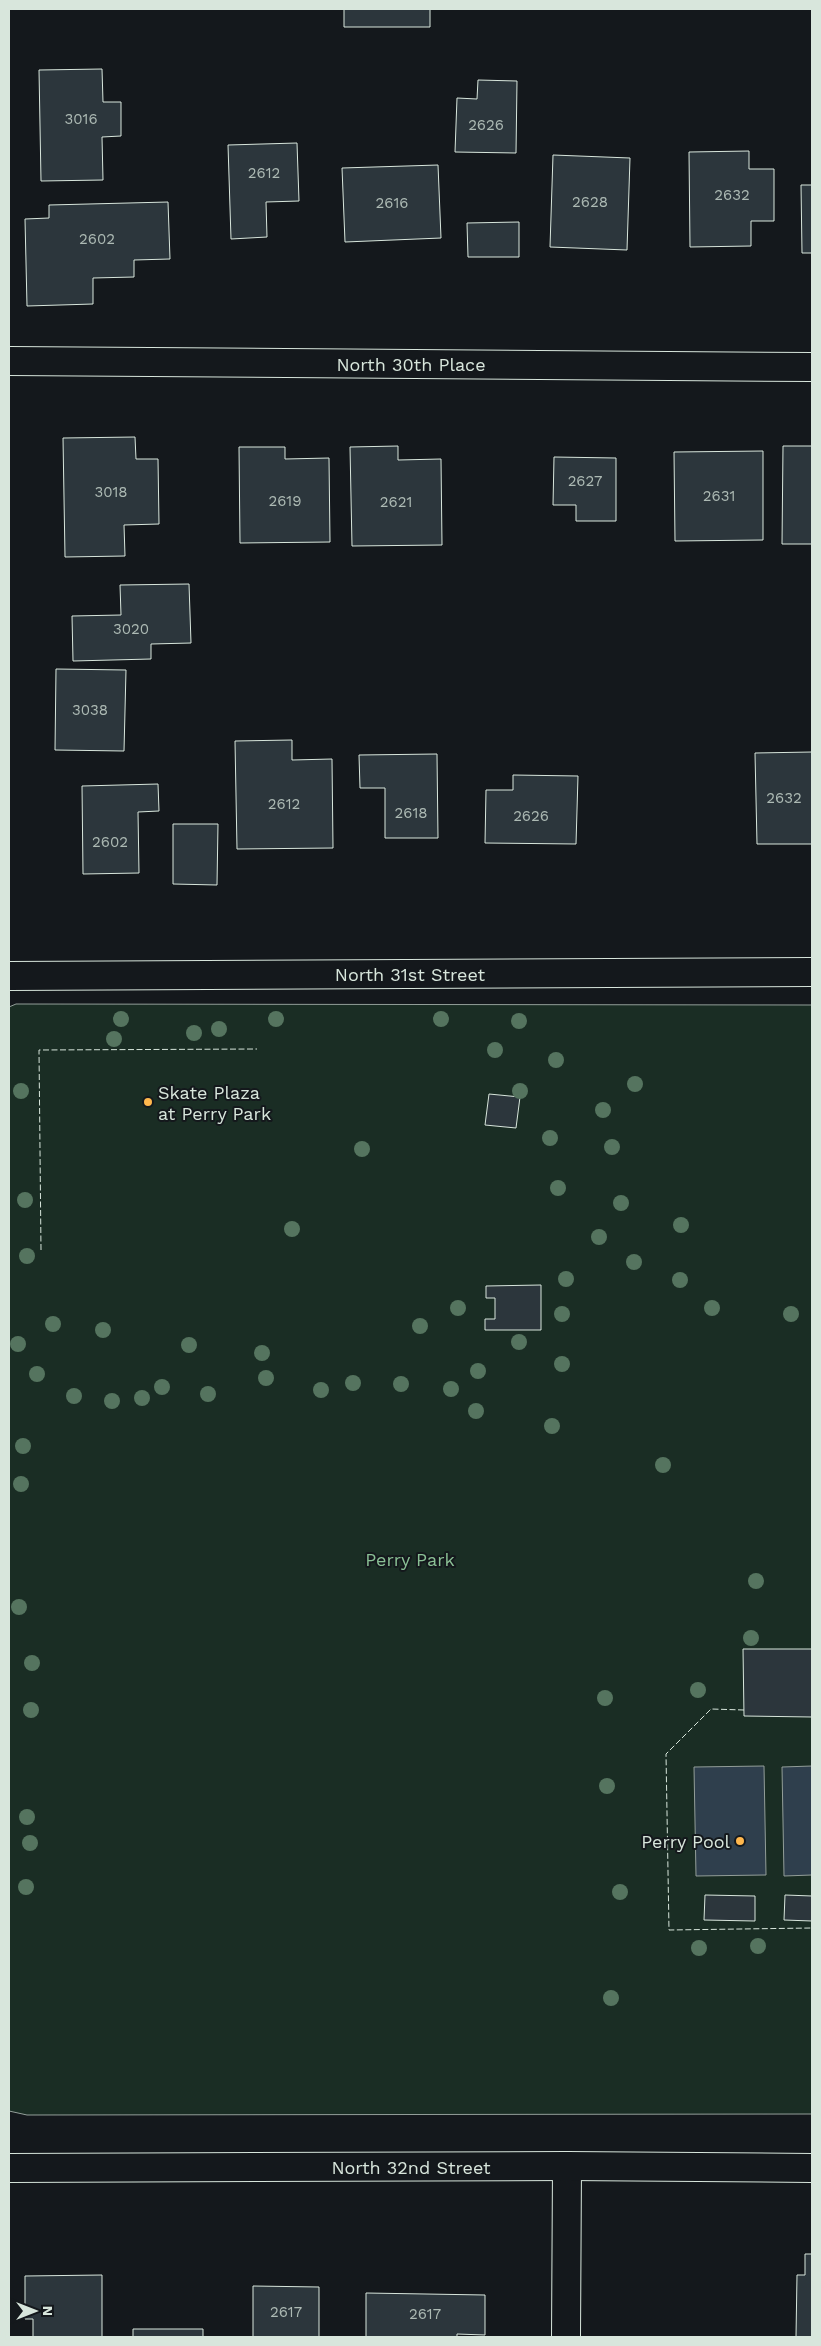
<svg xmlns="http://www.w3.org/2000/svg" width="821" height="2346" viewBox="0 0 821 2346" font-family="'Work Sans',sans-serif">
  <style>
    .green { fill: #1a2d24; stroke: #939e99 }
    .water { fill: #2f3f4d; stroke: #939e99 }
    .building { fill: #2c363c; stroke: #d8e6dc }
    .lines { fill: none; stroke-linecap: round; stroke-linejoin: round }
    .minor-casing { stroke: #d8e6dc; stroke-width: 30 }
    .secondary-casing { stroke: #d8e6dc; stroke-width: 30 }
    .minor { stroke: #14181c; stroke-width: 28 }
    .secondary { stroke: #14181c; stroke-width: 28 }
    .fence { stroke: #d8e6dc; stroke-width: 1; stroke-dasharray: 6 2.5; stroke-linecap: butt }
    .tree { fill: #55745f }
    .poi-dot { fill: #ffb74d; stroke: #14181c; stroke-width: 2 }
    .labels { text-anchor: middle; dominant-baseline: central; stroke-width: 4; stroke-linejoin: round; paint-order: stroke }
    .number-label { font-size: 15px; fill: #adbab4 }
    .street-label { font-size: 18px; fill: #d8e6dc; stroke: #14181c }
    .poi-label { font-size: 18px; fill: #d8e6dc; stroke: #14181c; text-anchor: start }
    .park-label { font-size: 18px; fill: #8ac095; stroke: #14181c }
  </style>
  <rect width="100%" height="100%" fill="#14181c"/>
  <path class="green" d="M 16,1004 L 812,1005 L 812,2114 L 27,2115 L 9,2111 L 9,1007 Z"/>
  <path class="water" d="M 764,1766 L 766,1875 L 696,1876 L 694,1767 Z
    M 812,1766 L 812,1875 L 784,1876 L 782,1767 Z"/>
  <path class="building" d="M 344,9 L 430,9 L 430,27 L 344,27 Z
    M 102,69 L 103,102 L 121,102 L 121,136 L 102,137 L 103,180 L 41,181 L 39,70 Z
    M 478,80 L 517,81 L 516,153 L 455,152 L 457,98 L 477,99 Z
    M 297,143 L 299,201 L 266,202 L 267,237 L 231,239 L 228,145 Z
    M 749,151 L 749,169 L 774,169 L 774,221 L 751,221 L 751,246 L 690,247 L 689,152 Z
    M 553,155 L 630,158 L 627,250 L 550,247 Z
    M 438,165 L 441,238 L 345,242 L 342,168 Z
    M 801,185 L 812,185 L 812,253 L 802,253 Z
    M 168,202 L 170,259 L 134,260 L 134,277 L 93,278 L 93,304 L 27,306 L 25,219 L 49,218 L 49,205 Z
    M 519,222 L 519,257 L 468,257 L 467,223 Z
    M 135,437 L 136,459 L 158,459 L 159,524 L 124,525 L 125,556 L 65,557 L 63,438 Z
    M 398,446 L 398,460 L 441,459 L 442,545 L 352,546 L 350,447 Z
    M 783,446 L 812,446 L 812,544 L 782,544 Z
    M 239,447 L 285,447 L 285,459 L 329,458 L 330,542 L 240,543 Z
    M 763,451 L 763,540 L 675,541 L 674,452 Z
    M 554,457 L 616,458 L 616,521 L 576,521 L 576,505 L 553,505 Z
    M 189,584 L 191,643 L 151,644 L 151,659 L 73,661 L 72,616 L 121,615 L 120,585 Z
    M 56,669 L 126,670 L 124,751 L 55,750 Z
    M 292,740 L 292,760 L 332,759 L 333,848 L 237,849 L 235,741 Z
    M 812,752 L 812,844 L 757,844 L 755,753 Z
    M 437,754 L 438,838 L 385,838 L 385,788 L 360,788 L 359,755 Z
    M 513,775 L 578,776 L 576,844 L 485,843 L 486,790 L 513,790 Z
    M 158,784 L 159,811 L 138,812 L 139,873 L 83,874 L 82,786 Z
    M 173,824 L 218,824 L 217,885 L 173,884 Z
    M 489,1094 L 520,1097 L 516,1128 L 485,1125 Z
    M 541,1285 L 541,1330 L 485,1330 L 485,1319 L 495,1319 L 495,1298 L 486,1298 L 486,1286 Z
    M 743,1649 L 812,1649 L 812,1717 L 744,1716 Z
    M 705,1895 L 755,1896 L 755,1921 L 704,1920 Z
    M 785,1895 L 812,1896 L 812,1921 L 784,1920 Z
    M 805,2254 L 812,2254 L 812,2337 L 796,2337 L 797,2275 L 805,2275 Z
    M 102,2275 L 102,2337 L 33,2337 L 33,2319 L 25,2319 L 25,2276 Z
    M 253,2286 L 319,2287 L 319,2337 L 253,2337 Z
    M 366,2293 L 485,2295 L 485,2335 L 457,2334 L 457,2337 L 366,2337 Z
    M 133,2329 L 203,2329 L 203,2337 L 133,2337 Z"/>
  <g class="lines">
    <g class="minor-casing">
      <path id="minor" d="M 9,361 L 812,367
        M 9,976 L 812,972
        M 566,2337 L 567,2166"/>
    </g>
    <g class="secondary-casing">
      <path id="secondary" d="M 9,2168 L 567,2166 L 812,2168"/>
    </g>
    <use href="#minor" class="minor"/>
    <use href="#secondary" class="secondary"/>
    <path class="fence" d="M 41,1250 L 39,1050 L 257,1049
      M 744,1710 L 711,1709 L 666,1754 L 669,1930 L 812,1928"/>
  </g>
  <g class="tree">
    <circle cx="121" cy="1019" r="8"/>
    <circle cx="276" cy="1019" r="8"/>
    <circle cx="441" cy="1019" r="8"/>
    <circle cx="519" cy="1021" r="8"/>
    <circle cx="219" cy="1029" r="8"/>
    <circle cx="194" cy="1033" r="8"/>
    <circle cx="114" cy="1039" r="8"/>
    <circle cx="495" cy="1050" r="8"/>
    <circle cx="556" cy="1060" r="8"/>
    <circle cx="635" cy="1084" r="8"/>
    <circle cx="21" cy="1091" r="8"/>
    <circle cx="520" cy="1091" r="8"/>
    <circle cx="603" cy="1110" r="8"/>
    <circle cx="550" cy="1138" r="8"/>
    <circle cx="612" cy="1147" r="8"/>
    <circle cx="362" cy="1149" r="8"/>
    <circle cx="558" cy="1188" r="8"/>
    <circle cx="25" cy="1200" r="8"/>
    <circle cx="621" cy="1203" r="8"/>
    <circle cx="681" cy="1225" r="8"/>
    <circle cx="292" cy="1229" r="8"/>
    <circle cx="599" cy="1237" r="8"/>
    <circle cx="27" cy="1256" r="8"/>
    <circle cx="634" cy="1262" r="8"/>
    <circle cx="566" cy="1279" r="8"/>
    <circle cx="680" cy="1280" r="8"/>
    <circle cx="458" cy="1308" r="8"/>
    <circle cx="712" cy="1308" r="8"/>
    <circle cx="562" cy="1314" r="8"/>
    <circle cx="791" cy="1314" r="8"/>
    <circle cx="53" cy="1324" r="8"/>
    <circle cx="420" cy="1326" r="8"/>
    <circle cx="103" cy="1330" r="8"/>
    <circle cx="519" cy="1342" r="8"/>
    <circle cx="18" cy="1344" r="8"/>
    <circle cx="189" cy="1345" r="8"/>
    <circle cx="262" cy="1353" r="8"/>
    <circle cx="562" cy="1364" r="8"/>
    <circle cx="478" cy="1371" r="8"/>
    <circle cx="37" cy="1374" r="8"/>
    <circle cx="266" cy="1378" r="8"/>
    <circle cx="353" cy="1383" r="8"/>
    <circle cx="401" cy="1384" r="8"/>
    <circle cx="162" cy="1387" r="8"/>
    <circle cx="451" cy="1389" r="8"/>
    <circle cx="321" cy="1390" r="8"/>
    <circle cx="208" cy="1394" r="8"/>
    <circle cx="74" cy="1396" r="8"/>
    <circle cx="142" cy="1398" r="8"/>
    <circle cx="112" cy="1401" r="8"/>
    <circle cx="476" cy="1411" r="8"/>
    <circle cx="552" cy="1426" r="8"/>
    <circle cx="23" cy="1446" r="8"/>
    <circle cx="663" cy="1465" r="8"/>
    <circle cx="21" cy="1484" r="8"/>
    <circle cx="756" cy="1581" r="8"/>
    <circle cx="19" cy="1607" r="8"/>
    <circle cx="751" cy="1638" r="8"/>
    <circle cx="32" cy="1663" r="8"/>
    <circle cx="698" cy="1690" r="8"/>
    <circle cx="605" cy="1698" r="8"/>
    <circle cx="31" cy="1710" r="8"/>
    <circle cx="607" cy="1786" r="8"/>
    <circle cx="27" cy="1817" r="8"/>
    <circle cx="30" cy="1843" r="8"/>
    <circle cx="26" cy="1887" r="8"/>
    <circle cx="620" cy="1892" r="8"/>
    <circle cx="758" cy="1946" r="8"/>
    <circle cx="699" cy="1948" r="8"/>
    <circle cx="611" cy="1998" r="8"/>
  </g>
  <g class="poi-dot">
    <circle cx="148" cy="1102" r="5"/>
    <circle cx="740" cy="1841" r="5"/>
  </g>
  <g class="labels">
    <g class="number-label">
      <text x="81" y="119">3016</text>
      <text x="486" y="125">2626</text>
      <text x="264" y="173">2612</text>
      <text x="732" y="195">2632</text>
      <text x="590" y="202">2628</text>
      <text x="392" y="203">2616</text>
      <text x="97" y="239">2602</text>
      <text x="585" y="481">2627</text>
      <text x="111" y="492">3018</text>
      <text x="719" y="496">2631</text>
      <text x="285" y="501">2619</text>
      <text x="396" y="502">2621</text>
      <text x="131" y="629">3020</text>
      <text x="90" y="710">3038</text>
      <text x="784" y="798">2632</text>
      <text x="284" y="804">2612</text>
      <text x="411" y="813">2618</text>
      <text x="531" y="816">2626</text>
      <text x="110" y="842">2602</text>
      <text x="286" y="2312">2617</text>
      <text x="425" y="2314">2617</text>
    </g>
    <g class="street-label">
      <text x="411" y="364">North 30th Place</text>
      <text x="410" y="974">North 31st Street</text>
      <text x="411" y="2167">North 32nd Street</text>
    </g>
    <g class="poi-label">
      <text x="158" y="1092">Skate Plaza<tspan x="158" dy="21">at Perry Park</tspan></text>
      <text x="730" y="1841" text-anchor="end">Perry Pool</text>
    </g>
    <g class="park-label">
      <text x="410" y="1559">Perry Park</text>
    </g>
  </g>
  <rect width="821" height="2346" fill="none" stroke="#d8e6dc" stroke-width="20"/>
  <g transform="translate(35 2311) rotate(90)" stroke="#14181c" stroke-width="4" paint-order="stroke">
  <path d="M0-4L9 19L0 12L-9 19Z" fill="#d8e6dc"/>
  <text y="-8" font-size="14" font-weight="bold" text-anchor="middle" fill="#d8e6dc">N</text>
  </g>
</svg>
